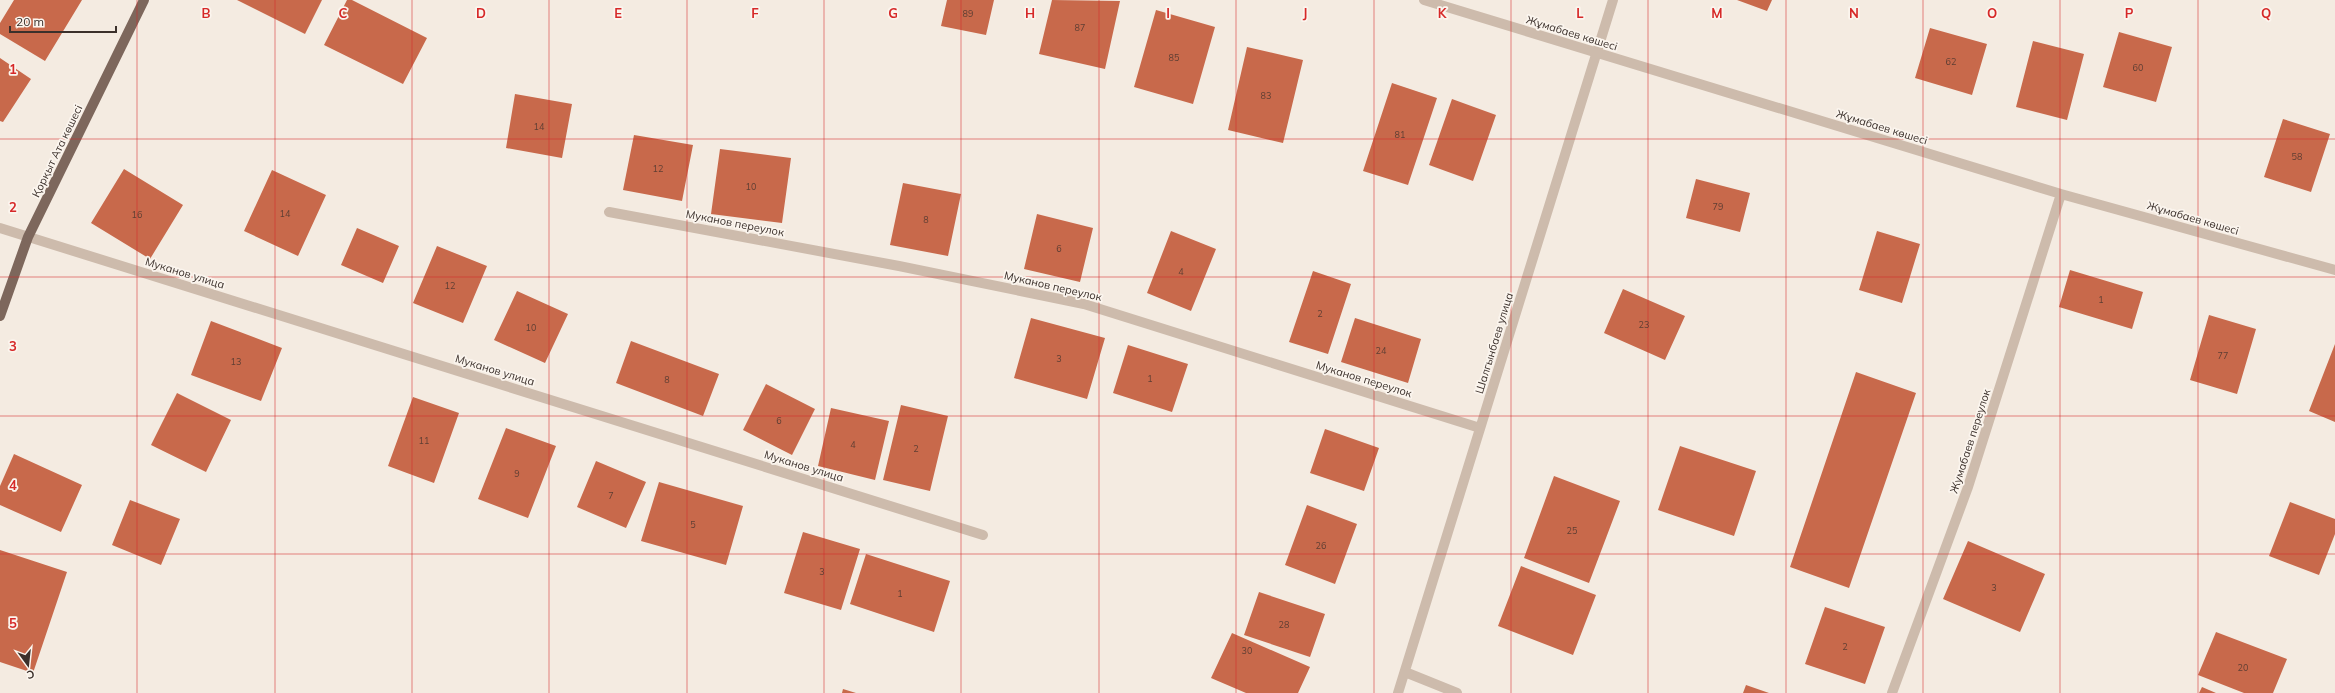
<svg xmlns="http://www.w3.org/2000/svg" width="2335" height="693" viewBox="0 0 2335 693" font-family="Mulish,sans-serif">
  <style>
    .building { fill: #c8694b }
    .lines { fill: none; stroke-linecap: round; stroke-linejoin: round }
    .minor { stroke: #cdbbac; stroke-width: 10 }
    .major { stroke: #7d675c; stroke-width: 10 }
    .grid { fill: none; stroke: #d62828; stroke-width: 1; stroke-opacity: 0.55 }
    .labels { text-anchor: middle; dominant-baseline: central; stroke-width: 3.5; stroke-linejoin: round; paint-order: stroke }
    .number-label { font-size: 9px; fill: #5e3e33 }
    .street-label { font-size: 11px; fill: #3b302b; stroke: #fbf5ee }
    .grid-label { font-size: 13px; text-anchor: middle; font-weight: bold; fill: #d62828; stroke: #fbf5ee; stroke-width: 3.5; stroke-linejoin: round; paint-order: stroke }
  </style>
  <rect width="100%" height="100%" fill="#f4ebe1"/>
  <path class="building" d="M 14,0 L 82,0 L 45,61 L 0,34 L 0,23 Z
    M 237,0 L 322,0 L 305,34 Z
    M 347,0 L 352,0 L 427,38 L 403,84 L 324,45 Z
    M 947,0 L 994,0 L 986,35 L 941,26 Z
    M 1052,0 L 1120,1 L 1105,69 L 1039,54 Z
    M 1737,0 L 1772,0 L 1767,11 Z
    M 1156,10 L 1215,27 L 1193,104 L 1134,87 Z
    M 1930,28 L 1987,44 L 1972,95 L 1915,78 Z
    M 2119,32 L 2172,47 L 2156,102 L 2103,87 Z
    M 2033,41 L 2084,54 L 2067,120 L 2016,107 Z
    M 1247,47 L 1303,60 L 1283,143 L 1228,130 Z
    M 0,58 L 31,79 L 3,122 L 0,121 Z
    M 1392,83 L 1437,98 L 1408,185 L 1363,171 Z
    M 515,94 L 572,104 L 562,158 L 506,148 Z
    M 1452,99 L 1496,115 L 1473,181 L 1429,165 Z
    M 2283,119 L 2330,134 L 2311,192 L 2264,177 Z
    M 634,135 L 693,145 L 682,201 L 623,190 Z
    M 720,149 L 791,158 L 782,223 L 711,214 Z
    M 124,169 L 183,205 L 150,259 L 91,223 Z
    M 272,170 L 326,195 L 298,256 L 244,231 Z
    M 1696,179 L 1750,193 L 1740,232 L 1686,218 Z
    M 903,183 L 961,194 L 948,256 L 890,245 Z
    M 1037,214 L 1093,228 L 1080,282 L 1024,269 Z
    M 357,228 L 399,246 L 383,283 L 341,265 Z
    M 1171,231 L 1216,249 L 1191,311 L 1147,293 Z
    M 1877,231 L 1920,244 L 1902,303 L 1859,290 Z
    M 437,246 L 487,266 L 463,323 L 413,303 Z
    M 2070,270 L 2143,292 L 2132,329 L 2059,307 Z
    M 1313,271 L 1351,284 L 1328,354 L 1289,342 Z
    M 1623,289 L 1685,316 L 1665,360 L 1604,333 Z
    M 517,291 L 568,314 L 545,363 L 494,340 Z
    M 2209,315 L 2256,329 L 2237,394 L 2190,380 Z
    M 1031,318 L 1105,338 L 1087,399 L 1014,378 Z
    M 1355,318 L 1421,339 L 1408,383 L 1341,362 Z
    M 211,321 L 282,348 L 261,401 L 191,375 Z
    M 631,341 L 719,374 L 703,416 L 616,383 Z
    M 2335,344 L 2335,422 L 2309,411 Z
    M 1128,345 L 1188,364 L 1172,412 L 1113,393 Z
    M 1856,372 L 1916,393 L 1849,588 L 1790,567 Z
    M 766,384 L 815,409 L 792,455 L 743,430 Z
    M 177,393 L 231,420 L 206,472 L 151,445 Z
    M 413,397 L 459,413 L 434,483 L 388,466 Z
    M 901,405 L 948,416 L 930,491 L 883,480 Z
    M 831,408 L 889,421 L 875,480 L 818,466 Z
    M 506,428 L 556,446 L 528,518 L 478,499 Z
    M 1325,429 L 1379,448 L 1364,491 L 1310,473 Z
    M 1680,446 L 1756,471 L 1734,536 L 1658,510 Z
    M 14,454 L 82,485 L 61,532 L 0,505 L 0,486 Z
    M 596,461 L 646,482 L 626,528 L 577,507 Z
    M 1554,476 L 1620,501 L 1589,583 L 1524,558 Z
    M 659,482 L 743,506 L 726,565 L 641,541 Z
    M 130,500 L 180,519 L 161,565 L 112,545 Z
    M 2290,502 L 2335,519 L 2335,534 L 2319,575 L 2269,556 Z
    M 1307,505 L 1357,524 L 1335,584 L 1285,565 Z
    M 803,532 L 860,549 L 841,610 L 784,593 Z
    M 1968,541 L 2045,574 L 2020,632 L 1943,599 Z
    M 0,550 L 67,572 L 33,673 L 0,662 Z
    M 866,554 L 950,581 L 934,632 L 850,604 Z
    M 1521,566 L 1596,595 L 1573,655 L 1498,626 Z
    M 1259,592 L 1325,614 L 1310,657 L 1244,635 Z
    M 1825,607 L 1885,627 L 1865,684 L 1805,664 Z
    M 2216,632 L 2287,659 L 2273,693 L 2244,693 L 2198,675 Z
    M 1232,633 L 1310,667 L 1298,693 L 1246,693 L 1211,678 Z
    M 1746,685 L 1769,693 L 1743,693 Z
    M 2202,687 L 2216,693 L 2199,693 Z
    M 843,689 L 856,693 L 842,693 Z"/>
  <g class="lines">
    <path class="minor" d="M 1424,0 L 2061,194 L 2335,270
      M 609,212 L 899,266 L 1084,304 L 1480,428
      M 0,228 L 983,535
      M 1405,672 L 1457,693
      M 1398,693 L 1613,0
      M 1892,693 L 1968,487 L 2061,194"/>
    <path class="major" d="M 0,316 L 28,237 L 144,0"/>
  </g>
  <path class="grid" d="M 137,0 L 137,693M 275,0 L 275,693M 412,0 L 412,693M 549,0 L 549,693M 687,0 L 687,693M 824,0 L 824,693M 961,0 L 961,693M 1099,0 L 1099,693M 1236,0 L 1236,693M 1374,0 L 1374,693M 1511,0 L 1511,693M 1648,0 L 1648,693M 1786,0 L 1786,693M 1923,0 L 1923,693M 2060,0 L 2060,693M 2198,0 L 2198,693M 0,139 L 2335,139M 0,277 L 2335,277M 0,416 L 2335,416M 0,554 L 2335,554"/>
  <g class="labels">
    <g class="number-label">
      <text x="968" y="13">89</text>
      <text x="1080" y="27">87</text>
      <text x="1174" y="57">85</text>
      <text x="1951" y="61">62</text>
      <text x="2138" y="67">60</text>
      <text x="1266" y="95">83</text>
      <text x="539" y="126">14</text>
      <text x="1400" y="134">81</text>
      <text x="2297" y="156">58</text>
      <text x="658" y="168">12</text>
      <text x="751" y="186">10</text>
      <text x="1718" y="206">79</text>
      <text x="285" y="213">14</text>
      <text x="137" y="214">16</text>
      <text x="926" y="219">8</text>
      <text x="1059" y="248">6</text>
      <text x="1181" y="271">4</text>
      <text x="450" y="285">12</text>
      <text x="2101" y="299">1</text>
      <text x="1320" y="313">2</text>
      <text x="1644" y="324">23</text>
      <text x="531" y="327">10</text>
      <text x="1381" y="350">24</text>
      <text x="2223" y="355">77</text>
      <text x="1059" y="358">3</text>
      <text x="236" y="361">13</text>
      <text x="1150" y="378">1</text>
      <text x="667" y="379">8</text>
      <text x="779" y="420">6</text>
      <text x="424" y="440">11</text>
      <text x="853" y="444">4</text>
      <text x="916" y="448">2</text>
      <text x="517" y="473">9</text>
      <text x="611" y="495">7</text>
      <text x="693" y="524">5</text>
      <text x="1572" y="530">25</text>
      <text x="1321" y="545">26</text>
      <text x="822" y="571">3</text>
      <text x="1994" y="587">3</text>
      <text x="900" y="593">1</text>
      <text x="1284" y="624">28</text>
      <text x="1845" y="646">2</text>
      <text x="1247" y="650">30</text>
      <text x="2243" y="667">20</text>
    </g>
    <g class="street-label">
      <text transform="translate(1572 33) rotate(17)">Жұмабаев көшесі</text>
      <text transform="translate(1882 127) rotate(17)">Жұмабаев көшесі</text>
      <text transform="translate(57 151) rotate(-64)">Қорқыт Ата көшесі</text>
      <text transform="translate(2193 218) rotate(16)">Жұмабаев көшесі</text>
      <text transform="translate(735 223) rotate(11)">Муканов переулок</text>
      <text transform="translate(185 273) rotate(17)">Муканов улица</text>
      <text transform="translate(1053 286) rotate(13)">Муканов переулок</text>
      <text transform="translate(1494 343) rotate(-73)">Шалгынбаев улица</text>
      <text transform="translate(495 370) rotate(17)">Муканов улица</text>
      <text transform="translate(1364 379) rotate(17)">Муканов переулок</text>
      <text transform="translate(1970 441) rotate(-72)">Жумабаев переулок</text>
      <text transform="translate(804 466) rotate(17)">Муканов улица</text>
    </g>
  </g>
  <g class="grid-label">
    <text x="206" y="18">B</text>
    <text x="343" y="18">C</text>
    <text x="481" y="18">D</text>
    <text x="618" y="18">E</text>
    <text x="755" y="18">F</text>
    <text x="893" y="18">G</text>
    <text x="1030" y="18">H</text>
    <text x="1168" y="18">I</text>
    <text x="1305" y="18">J</text>
    <text x="1442" y="18">K</text>
    <text x="1580" y="18">L</text>
    <text x="1717" y="18">M</text>
    <text x="1854" y="18">N</text>
    <text x="1992" y="18">O</text>
    <text x="2129" y="18">P</text>
    <text x="2266" y="18">Q</text>
    <text x="13" y="74">1</text>
    <text x="13" y="212">2</text>
    <text x="13" y="351">3</text>
    <text x="13" y="490">4</text>
    <text x="13" y="628">5</text>
  </g>
  <g transform="translate(28 665) rotate(165)" stroke="#fbf5ee" stroke-width="3" paint-order="stroke">
  <path d="M0-3L7 15L0 10L-7 15Z" fill="#3b302b"/>
  <text y="-6" font-size="11" font-weight="bold" text-anchor="middle" fill="#3b302b">С</text>
  </g>
  <path d="M10 26v6h106v-6" fill="none" stroke="#3b302b" stroke-width="2"/>
  <text x="16" y="26" font-size="12" fill="#3b302b" stroke="#fbf5ee" stroke-width="3" paint-order="stroke">20 m</text>
</svg>
